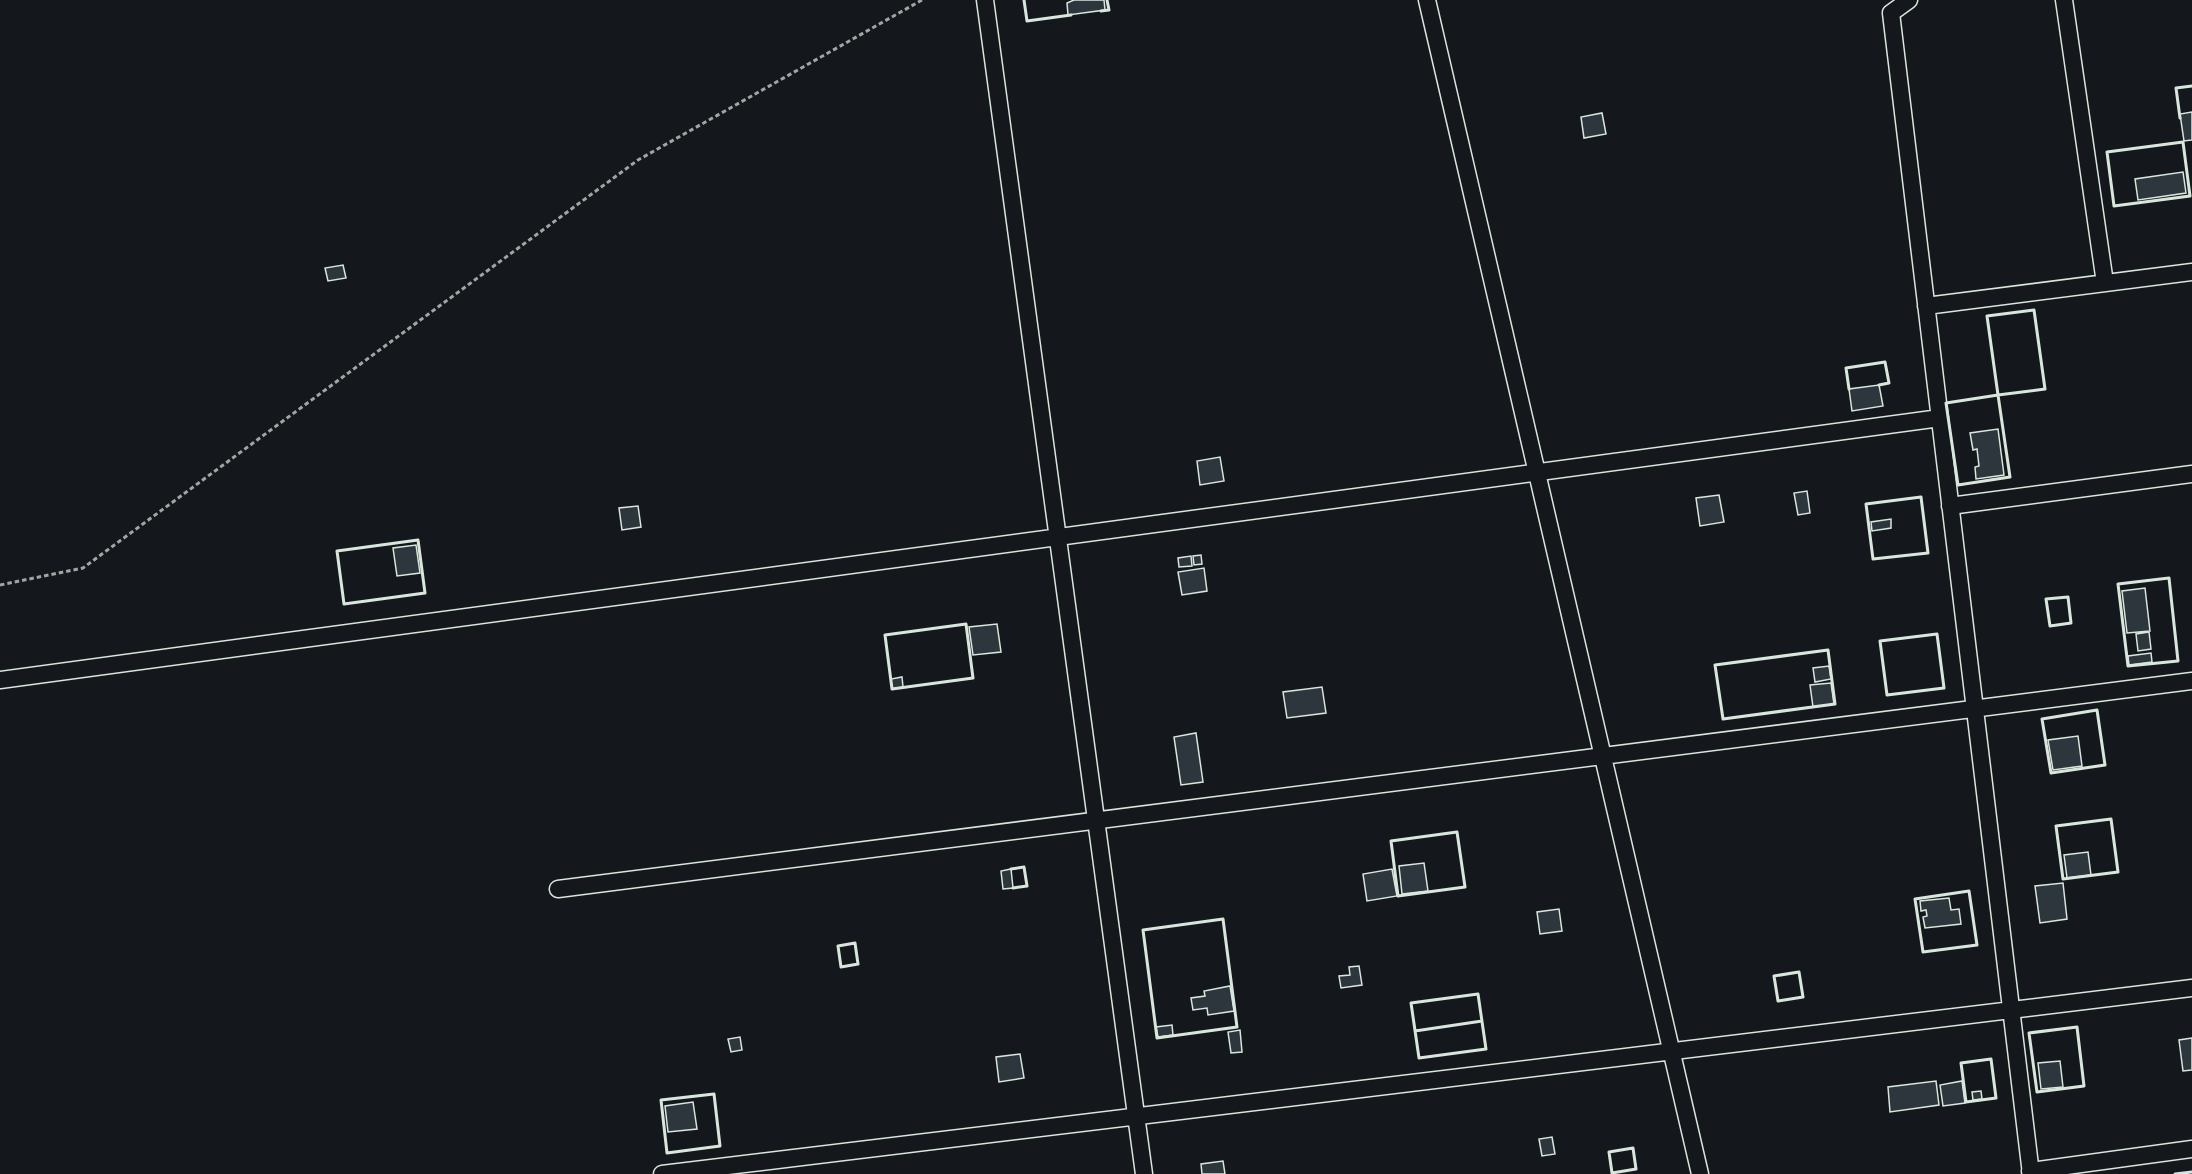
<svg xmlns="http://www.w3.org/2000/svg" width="2192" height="1174" viewBox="0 0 2192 1174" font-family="Helvetica,sans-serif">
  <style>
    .building { fill: #2c363c; stroke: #d8e6dc; stroke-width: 1.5 }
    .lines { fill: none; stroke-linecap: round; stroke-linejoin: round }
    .minor-casing { stroke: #d8e6dc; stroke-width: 19 }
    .path { stroke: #9da8a2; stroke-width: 3; stroke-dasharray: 4.5 3; stroke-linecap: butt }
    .minor { stroke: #14181c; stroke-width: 16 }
    .wall { stroke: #d8e6dc; stroke-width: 3 }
  </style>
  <rect width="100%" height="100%" fill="#14181c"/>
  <path class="building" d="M 1074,0 L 1104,0 L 1105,10 L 1068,15 L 1067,3 Z
    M 2192,112 L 2192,140 L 2184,141 L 2180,114 Z
    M 1602,113 L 1606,134 L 1584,138 L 1581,117 Z
    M 2183,172 L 2186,193 L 2138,200 L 2135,179 Z
    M 343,265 L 346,278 L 328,281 L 325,268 Z
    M 1879,385 L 1883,406 L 1852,411 L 1849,389 Z
    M 1998,429 L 2004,475 L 1976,479 L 1975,467 L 1979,466 L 1977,449 L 1973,450 L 1970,433 Z
    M 1220,457 L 1224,481 L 1200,485 L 1197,461 Z
    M 1807,491 L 1810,513 L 1798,515 L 1794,493 Z
    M 1719,495 L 1724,522 L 1700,526 L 1696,498 Z
    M 638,506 L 641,527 L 622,530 L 619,508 Z
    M 1891,519 L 1891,528 L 1872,531 L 1871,522 Z
    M 416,545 L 420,573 L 397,576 L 393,548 Z
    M 1201,555 L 1202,564 L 1194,565 L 1193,556 Z
    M 1191,556 L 1192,566 L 1179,567 L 1178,558 Z
    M 1204,568 L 1207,591 L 1182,595 L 1178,572 Z
    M 2145,588 L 2150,631 L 2127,633 L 2122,591 Z
    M 997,624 L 1001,652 L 973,655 L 969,627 Z
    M 2149,632 L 2151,649 L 2138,651 L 2136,634 Z
    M 2151,653 L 2152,662 L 2129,665 L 2128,656 Z
    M 1829,666 L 1831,679 L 1815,682 L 1813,668 Z
    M 902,677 L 903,687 L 892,689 L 891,679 Z
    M 1831,683 L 1834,704 L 1813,707 L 1810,685 Z
    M 1322,687 L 1326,713 L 1287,718 L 1283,692 Z
    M 1196,733 L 1203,782 L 1181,785 L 1174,737 Z
    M 2078,736 L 2082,766 L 2053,770 L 2048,740 Z
    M 2088,852 L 2091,875 L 2067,878 L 2064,855 Z
    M 1424,863 L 1428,891 L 1402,894 L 1399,866 Z
    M 1011,869 L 1013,888 L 1003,889 L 1001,871 Z
    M 1392,869 L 1397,896 L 1367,901 L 1363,874 Z
    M 2063,883 L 2067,919 L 2040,923 L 2035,886 Z
    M 1949,898 L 1951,910 L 1959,909 L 1961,924 L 1925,928 L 1923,917 L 1927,916 L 1926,910 L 1921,911 L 1920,901 Z
    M 1559,909 L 1562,931 L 1540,934 L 1537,912 Z
    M 1359,966 L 1362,985 L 1341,988 L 1339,976 L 1350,975 L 1349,967 Z
    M 1230,986 L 1234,1011 L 1208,1015 L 1207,1008 L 1193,1010 L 1191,998 L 1205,996 L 1204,991 Z
    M 1172,1025 L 1173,1035 L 1158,1037 L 1156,1027 Z
    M 1240,1030 L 1242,1052 L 1231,1053 L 1228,1032 Z
    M 740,1037 L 742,1050 L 731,1052 L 728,1039 Z
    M 2192,1038 L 2192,1070 L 2183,1071 L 2179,1040 Z
    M 1020,1054 L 1024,1078 L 999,1082 L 996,1057 Z
    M 2060,1061 L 2063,1087 L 2041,1089 L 2038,1063 Z
    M 1936,1081 L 1939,1105 L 1890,1112 L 1888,1087 Z
    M 1962,1081 L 1965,1103 L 1943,1106 L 1940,1085 Z
    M 1981,1091 L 1982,1099 L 1973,1100 L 1972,1092 Z
    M 693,1102 L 697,1129 L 668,1132 L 665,1106 Z
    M 1552,1137 L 1555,1154 L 1542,1156 L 1539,1139 Z
    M 1223,1161 L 1225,1174 L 1202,1174 L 1201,1164 Z"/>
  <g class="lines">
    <g class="minor-casing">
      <path id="minor" d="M 985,0 L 1144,1174
        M 1427,0 L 1700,1174
        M 1909,0 L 1891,13 L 2031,1174
        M 2064,0 L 2105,283
        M 1926,306 L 2192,272
        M 1950,506 L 2192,474
        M 0,680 L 1940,418
        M 558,889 L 2192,681
        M 2030,1171 L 2192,1149
        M 662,1174 L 2192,988"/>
    </g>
    <path class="path" d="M 0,585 L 83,568 L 638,160 L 922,0"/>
    <use href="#minor" class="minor"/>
    <path class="wall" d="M 1024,0 L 1027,21 L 1071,15
      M 1101,11 L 1109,10 L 1107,0
      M 2180,118 L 2176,88 L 2192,86
      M 2183,142 L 2190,196 L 2114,206 L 2107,152 Z
      M 2034,310 L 2045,389 L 1998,395 L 1987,316 Z
      M 1849,389 L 1846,368 L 1885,362 L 1889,383 L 1879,385
      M 1998,395 L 2010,477 L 1958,485 L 1946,403 Z
      M 1921,497 L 1928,553 L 1873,559 L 1866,504 Z
      M 418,540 L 425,593 L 344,604 L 337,551 Z
      M 2169,578 L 2178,661 L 2128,666 L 2118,584 Z
      M 2068,597 L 2071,623 L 2050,626 L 2046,599 Z
      M 966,624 L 973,678 L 892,689 L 885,635 Z
      M 1937,634 L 1944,688 L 1887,695 L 1880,641 Z
      M 1828,650 L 1835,704 L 1723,719 L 1715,665 Z
      M 2097,710 L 2105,765 L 2051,773 L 2042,719 Z
      M 2111,819 L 2118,872 L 2063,879 L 2056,826 Z
      M 1457,832 L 1465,887 L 1398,896 L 1391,841 Z
      M 1011,869 L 1024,867 L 1027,886 L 1013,888
      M 1969,891 L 1977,945 L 1923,952 L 1915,899 Z
      M 1223,919 L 1237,1027 L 1157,1038 L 1143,930 Z
      M 855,943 L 858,964 L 841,967 L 838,946 Z
      M 1799,972 L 1803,997 L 1778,1001 L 1774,976 Z
      M 1478,994 L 1486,1049 L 1419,1058 L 1411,1003 Z
      M 2077,1027 L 2084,1086 L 2037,1092 L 2029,1033 Z
      M 1415,1031 L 1482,1021
      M 1991,1059 L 1996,1098 L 1966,1102 L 1961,1063 Z
      M 714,1094 L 720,1146 L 667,1153 L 661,1100 Z
      M 1633,1148 L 1636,1169 L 1612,1173 L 1609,1152 Z
      M 2175,1174 L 2192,1172"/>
  </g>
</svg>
